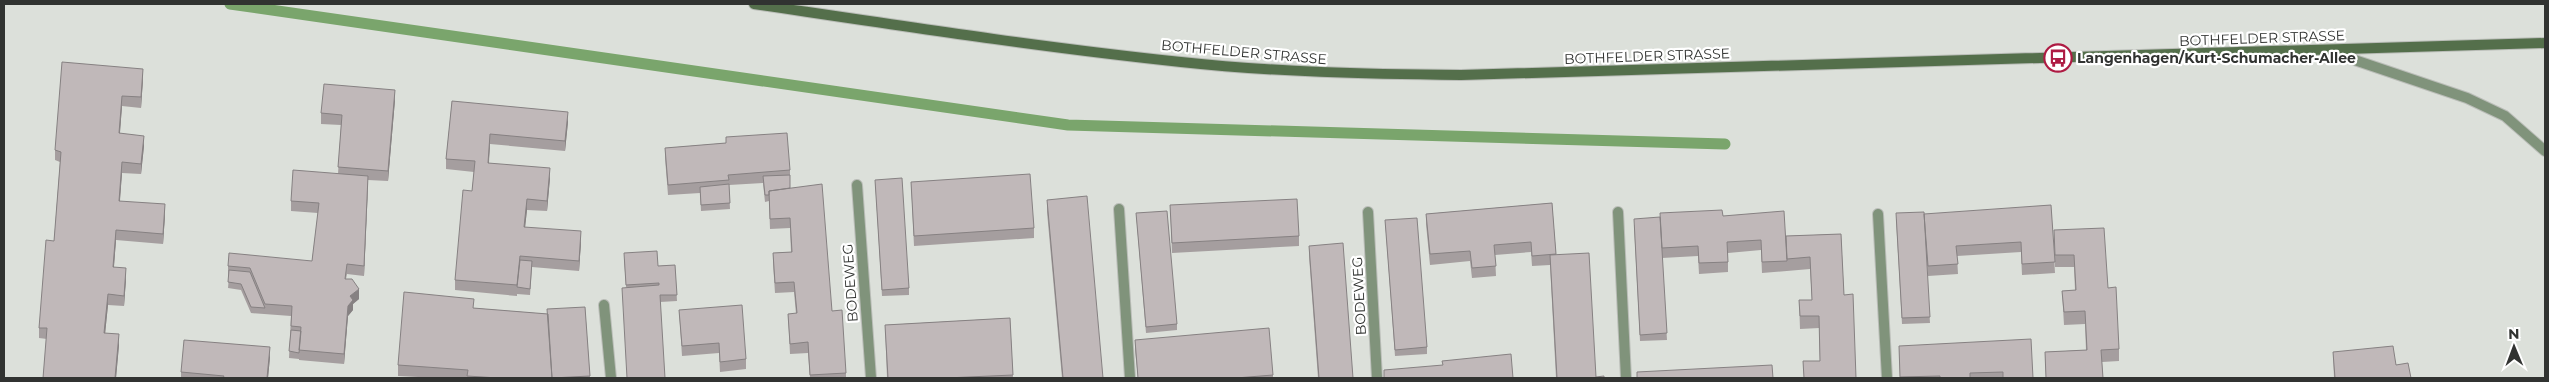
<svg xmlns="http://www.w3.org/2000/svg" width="2549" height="382" viewBox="0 0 2549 382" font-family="Montserrat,sans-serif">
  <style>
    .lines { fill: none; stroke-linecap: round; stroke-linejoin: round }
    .stream { stroke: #7aa56c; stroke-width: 11 }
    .service-casing { stroke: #babdb8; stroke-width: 12 }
    .minor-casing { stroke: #babdb8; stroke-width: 12 }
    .secondary-casing { stroke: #babdb8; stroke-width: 12 }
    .service { stroke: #80937b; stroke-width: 10 }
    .minor { stroke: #80937b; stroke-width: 10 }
    .secondary { stroke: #546f4b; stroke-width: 10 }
    .wall { fill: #a59e9f }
    .shaded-wall { fill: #868182 }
    .building { fill: #c0b8b9; stroke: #868182 }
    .labels { text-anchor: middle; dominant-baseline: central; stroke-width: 4.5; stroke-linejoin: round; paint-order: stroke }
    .street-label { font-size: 14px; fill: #313331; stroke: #fff }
    .poi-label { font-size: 14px; font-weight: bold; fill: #313331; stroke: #fff; text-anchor: start }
  </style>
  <rect width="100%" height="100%" fill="#dce0da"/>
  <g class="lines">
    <path class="stream" d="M 230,4 L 1068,125 L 1725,144"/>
    <g class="service-casing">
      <path id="service" d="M 1618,212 L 1626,378
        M 1878,214 L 1887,378
        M 604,305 L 611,378"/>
    </g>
    <g class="minor-casing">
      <path id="minor" d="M 2325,50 L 2467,98 L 2505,116 L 2545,151
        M 857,185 L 871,378
        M 1119,209 L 1130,378
        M 1368,212 L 1377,378"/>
    </g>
    <g class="secondary-casing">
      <path id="secondary" d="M 754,4 C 896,25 1038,47 1181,62 C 1274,72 1367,74 1461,75 L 2545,43"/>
    </g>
    <use href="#service" class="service"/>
    <use href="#minor" class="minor"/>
    <use href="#secondary" class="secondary"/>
  </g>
  <path class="wall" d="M 143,79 L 141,108 L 122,106 L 120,133 L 144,146 L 141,174 L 122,173 L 120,201 L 165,215 L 163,244 L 116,240 L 114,267 L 126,279 L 124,306 L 108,305 L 105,334 L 119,345 L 116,378 L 43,378 L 47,339 L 39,338 L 39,328 L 54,241 L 60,162 L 55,160 L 55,150 Z
    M 395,100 L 388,181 L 368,180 L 364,276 L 347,274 L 346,279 L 359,299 L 353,304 L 353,310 L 348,316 L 344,364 L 299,360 L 299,359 L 289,358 L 291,316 L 251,313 L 241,290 L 228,288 L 229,276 L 228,276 L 228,266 L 312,261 L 318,213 L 291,211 L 291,201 L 338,174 L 341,125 L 321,124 L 321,113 Z
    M 452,101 L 568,122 L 565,151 L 490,144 L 489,163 L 550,178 L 547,211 L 527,210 L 525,227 L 581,242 L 579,271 L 532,267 L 530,295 L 517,294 L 517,292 L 517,296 L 455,290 L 455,280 L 472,191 L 474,172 L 446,169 L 446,159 Z
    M 726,137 L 790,170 L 790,188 L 832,311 L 846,373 L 846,378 L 810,378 L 808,353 L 790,354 L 788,314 L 796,314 L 794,292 L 775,293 L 773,263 L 773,253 L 791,252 L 790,228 L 770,229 L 769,201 L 765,202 L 763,183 L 729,185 L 730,209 L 701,211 L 700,193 L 668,195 L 665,158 L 665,148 L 726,143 Z
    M 875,180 L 909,288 L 909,295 L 882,296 Z
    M 911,182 L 1034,228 L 1034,238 L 914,246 Z
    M 1047,200 L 1103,378 L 1062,378 L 1047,212 Z
    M 1552,203 L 1556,254 L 1596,377 L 1604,378 L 1556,378 L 1550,265 L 1532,266 L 1531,252 L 1495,255 L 1496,276 L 1472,278 L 1470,261 L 1430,265 L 1426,224 L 1426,214 Z
    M 1170,205 L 1299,236 L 1299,246 L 1172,253 Z
    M 2051,205 L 2055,273 L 2022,275 L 2021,252 L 1957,256 L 1958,274 L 1928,276 L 1925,243 L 1930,323 L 1902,324 L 1896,219 L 1924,220 Z
    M 1136,213 L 1177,324 L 1177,330 L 1146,333 Z
    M 1723,216 L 1786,236 L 1841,234 L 1844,295 L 1856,378 L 1804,378 L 1803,361 L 1820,361 L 1819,328 L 1800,329 L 1799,300 L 1812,300 L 1810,269 L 1762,273 L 1761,250 L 1728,253 L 1728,272 L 1699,274 L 1698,256 L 1662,258 L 1667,340 L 1640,341 L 1634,225 Z
    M 1385,220 L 1427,347 L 1427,354 L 1395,356 Z
    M 2054,230 L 2108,288 L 2119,349 L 2119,361 L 2102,362 L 2103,378 L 2046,378 L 2045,352 L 2086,350 L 2085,324 L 2064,325 L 2062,291 L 2075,290 L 2074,267 L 2055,267 Z
    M 1309,246 L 1353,378 L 1318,378 L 1309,256 Z
    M 624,259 L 658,266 L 675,265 L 677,301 L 660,302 L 626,287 Z
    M 585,307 L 590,378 L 438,378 L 398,376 L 398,365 L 474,308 L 547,314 Z
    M 679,310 L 746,359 L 746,369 L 720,372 L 719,353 L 682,356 Z
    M 1010,318 L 1013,378 L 887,378 L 885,325 Z
    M 1135,340 L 1273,375 L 1273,378 L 1138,378 L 1135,350 Z
    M 1899,346 L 2033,378 L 1900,378 Z
    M 2333,352 L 2396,365 L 2411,378 L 2334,378 Z
    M 270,357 L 268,378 L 181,378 L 181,372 Z"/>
  <path class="shaded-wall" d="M 143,69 L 143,79 L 141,108 L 141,97 Z
    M 395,90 L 395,100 L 388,181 L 388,171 Z
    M 122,96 L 122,106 L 119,144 L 119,133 Z
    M 568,112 L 568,122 L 565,151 L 565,141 Z
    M 490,134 L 490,144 L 488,173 L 488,163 Z
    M 144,136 L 144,146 L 141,174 L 141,164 Z
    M 122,162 L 122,173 L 119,211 L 119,201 Z
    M 550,168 L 550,178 L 547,211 L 547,201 Z
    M 368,176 L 368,187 L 364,276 L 364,266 Z
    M 527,199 L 527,210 L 524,237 L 524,227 Z
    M 165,204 L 165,215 L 163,244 L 163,234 Z
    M 116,230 L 116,240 L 113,278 L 113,267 Z
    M 581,231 L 581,242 L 579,271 L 579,261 Z
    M 126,268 L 126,279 L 124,306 L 124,296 Z
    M 359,289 L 359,299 L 353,304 L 353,310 L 348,316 L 344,364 L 344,354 L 348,306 L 350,296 Z
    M 108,294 L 108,305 L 104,344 L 104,333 Z
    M 119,334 L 119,345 L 116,378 L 115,378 Z
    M 270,347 L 270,357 L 268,378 L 267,378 Z"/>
  <path class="building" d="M 62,62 L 143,69 L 141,97 L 122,96 L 119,133 L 144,136 L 141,164 L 122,162 L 119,201 L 165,204 L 163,234 L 116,230 L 113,267 L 126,268 L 124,296 L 108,294 L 104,333 L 119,334 L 115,378 L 43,378 L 47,328 L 39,328 L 46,240 L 54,241 L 61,152 L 55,150 Z
    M 324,84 L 395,90 L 388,171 L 338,167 L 342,115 L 321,113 Z
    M 452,101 L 568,112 L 565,141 L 490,134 L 488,163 L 550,168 L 547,201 L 527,199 L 524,227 L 581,231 L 579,261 L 520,256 L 517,285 L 455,280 L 463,190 L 472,191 L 475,161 L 446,159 Z
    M 787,133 L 790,170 L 728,175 L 729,180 L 668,185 L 665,148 L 726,143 L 726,137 Z
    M 293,170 L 368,176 L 364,266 L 347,264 L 345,279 L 352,279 L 359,289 L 350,296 L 353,300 L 348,306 L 344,354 L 299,350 L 301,327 L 291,326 L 292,306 L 265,304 L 250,268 L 228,266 L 229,253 L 312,261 L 319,203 L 291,201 Z
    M 1030,174 L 1034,228 L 914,236 L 911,182 Z
    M 790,175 L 790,188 L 769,191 L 769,195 L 765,195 L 763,176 Z
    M 902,178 L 909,288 L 882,290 L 875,180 Z
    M 729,184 L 730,203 L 701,205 L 700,187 Z
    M 822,184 L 832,311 L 842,310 L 846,373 L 810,375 L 808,342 L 790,344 L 788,314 L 797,313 L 794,282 L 775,283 L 773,253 L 792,252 L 790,218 L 770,219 L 769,191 Z
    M 1087,196 L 1103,378 L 1063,378 L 1047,200 Z
    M 1297,199 L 1299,236 L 1172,243 L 1170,205 Z
    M 1552,203 L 1556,254 L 1532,256 L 1531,242 L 1494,245 L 1496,266 L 1472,268 L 1470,251 L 1430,254 L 1426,214 Z
    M 2051,205 L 2055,262 L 2022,264 L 2021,242 L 1956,246 L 1958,264 L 1928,266 L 1924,214 Z
    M 1722,210 L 1723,216 L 1784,211 L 1787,261 L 1762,262 L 1761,240 L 1727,242 L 1728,262 L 1699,263 L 1698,246 L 1662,248 L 1660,213 Z
    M 1167,211 L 1177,324 L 1146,327 L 1136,213 Z
    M 1924,212 L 1930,317 L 1902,318 L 1896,213 Z
    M 1660,217 L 1667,333 L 1640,335 L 1634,219 Z
    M 1417,218 L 1427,347 L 1395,350 L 1385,220 Z
    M 2104,228 L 2108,288 L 2116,287 L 2119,349 L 2101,350 L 2103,378 L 2046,378 L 2045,352 L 2087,350 L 2085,311 L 2064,312 L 2062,291 L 2076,290 L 2074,255 L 2055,255 L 2054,230 Z
    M 1841,234 L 1844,295 L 1853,294 L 1856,378 L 1804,378 L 1803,361 L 1820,361 L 1819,316 L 1800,316 L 1799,300 L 1812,300 L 1810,257 L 1787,259 L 1786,236 Z
    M 1343,243 L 1353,378 L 1319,378 L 1309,246 Z
    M 657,251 L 658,266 L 675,265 L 677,295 L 660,295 L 665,378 L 627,378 L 622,288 L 659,285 L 659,283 L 626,285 L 624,253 Z
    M 1589,253 L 1596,377 L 1604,376 L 1604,378 L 1557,378 L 1550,255 Z
    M 520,260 L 532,261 L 530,289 L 517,287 Z
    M 229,270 L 250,272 L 265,308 L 251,307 L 241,284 L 228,282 Z
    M 404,292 L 474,299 L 473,308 L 548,314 L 552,378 L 498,378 L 467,376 L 468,370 L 398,365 Z
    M 742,305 L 746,359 L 720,362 L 719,343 L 682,346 L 679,310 Z
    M 585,307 L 590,376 L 552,378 L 547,309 Z
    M 1010,318 L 1013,375 L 946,378 L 888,378 L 885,325 Z
    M 1269,328 L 1273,375 L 1236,378 L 1138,378 L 1135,340 Z
    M 291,330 L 301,331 L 299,353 L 289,351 Z
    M 2031,339 L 2033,378 L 2003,378 L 2003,372 L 1970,373 L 1970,378 L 1940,378 L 1940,376 L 1900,377 L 1899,346 Z
    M 184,340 L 270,347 L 267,378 L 223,378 L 224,376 L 181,372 Z
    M 2393,346 L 2396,365 L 2408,363 L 2411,378 L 2335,378 L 2333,352 Z
    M 1511,354 L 1513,378 L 1384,378 L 1384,370 L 1443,365 L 1442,361 Z
    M 1772,365 L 1773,378 L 1637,378 L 1637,372 Z"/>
  <defs>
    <g id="bus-ring" transform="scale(1.4375)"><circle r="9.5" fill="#fff" stroke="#ae1b43" stroke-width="1.5"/><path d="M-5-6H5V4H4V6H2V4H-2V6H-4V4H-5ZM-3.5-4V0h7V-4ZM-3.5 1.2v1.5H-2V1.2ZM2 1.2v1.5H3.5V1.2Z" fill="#ae1b43"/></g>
  </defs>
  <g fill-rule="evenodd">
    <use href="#bus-ring" x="2058" y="58"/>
  </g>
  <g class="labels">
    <g class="street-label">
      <text transform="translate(2262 38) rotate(-2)">BOTHFELDER STRASSE</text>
      <text transform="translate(1244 52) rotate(5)">BOTHFELDER STRASSE</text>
      <text transform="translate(1647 56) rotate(-2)">BOTHFELDER STRASSE</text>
      <text transform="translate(850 283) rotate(-94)">BODEWEG</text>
      <text transform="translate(1359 296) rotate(-93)">BODEWEG</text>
    </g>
    <g class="poi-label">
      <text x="2077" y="58">Langenhagen/Kurt-Schumacher-Allee</text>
    </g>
  </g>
  <rect width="2549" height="382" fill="none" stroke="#313331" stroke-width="10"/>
  <g transform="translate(2514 347) rotate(359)" stroke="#ffffff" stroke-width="4" paint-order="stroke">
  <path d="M0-4L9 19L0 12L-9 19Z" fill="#313331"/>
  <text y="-8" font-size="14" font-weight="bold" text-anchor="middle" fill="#313331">N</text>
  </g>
</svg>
